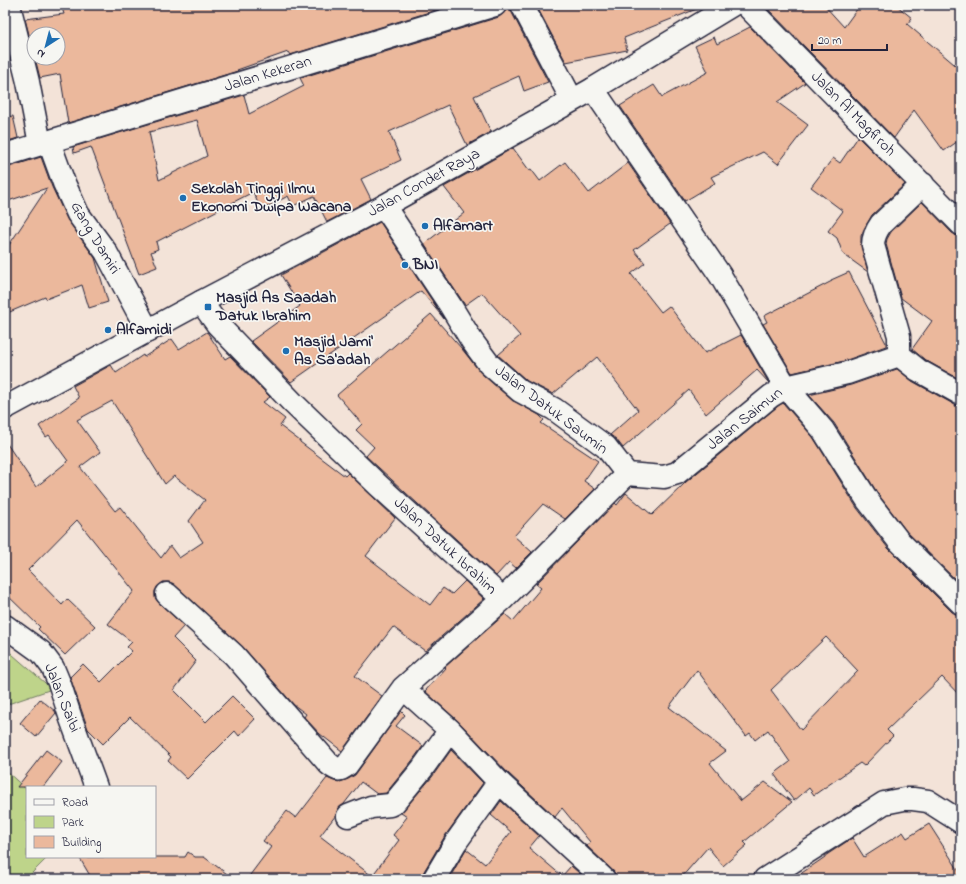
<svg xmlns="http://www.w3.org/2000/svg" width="966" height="884" viewBox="0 0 966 884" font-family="'Indie Flower',sans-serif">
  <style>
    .green { fill: #bed48a; stroke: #707b62 }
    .building { fill: #ebb89c; stroke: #22223b; fill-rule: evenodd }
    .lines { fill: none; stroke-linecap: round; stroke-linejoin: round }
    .minor-casing { stroke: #22223b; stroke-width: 25 }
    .tertiary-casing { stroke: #22223b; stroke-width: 25 }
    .minor { stroke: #f6f6f2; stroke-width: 22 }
    .tertiary { stroke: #f6f6f2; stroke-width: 22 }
    .poi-dot { fill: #1f6fb2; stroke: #f6f6f2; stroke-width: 1.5 }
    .labels { text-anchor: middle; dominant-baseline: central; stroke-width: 3.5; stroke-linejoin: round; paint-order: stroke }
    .street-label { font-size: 16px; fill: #22223b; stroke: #f6f6f2 }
    .poi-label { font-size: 16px; font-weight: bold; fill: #22223b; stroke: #f6f6f2; text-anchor: start }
  </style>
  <rect width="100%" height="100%" fill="#f3e3d8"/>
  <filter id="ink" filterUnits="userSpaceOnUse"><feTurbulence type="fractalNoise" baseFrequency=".025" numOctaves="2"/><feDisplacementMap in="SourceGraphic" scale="8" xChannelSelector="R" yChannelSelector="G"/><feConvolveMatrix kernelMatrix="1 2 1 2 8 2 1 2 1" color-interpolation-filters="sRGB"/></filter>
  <g filter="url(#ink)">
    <path class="green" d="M 5,648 L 52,689 L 5,705 Z
      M 5,770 L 27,790 L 27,857 L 48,857 L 26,879 L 5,879 Z"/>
    <path class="building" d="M 61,5 L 452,5 L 290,55 L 288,52 L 237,70 L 238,71 L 68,123 L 60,74 L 40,78 L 35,58 L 58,58 L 58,34 L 34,34 L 34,54 L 25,19 L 64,14 Z
      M 507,5 L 510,5 L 511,11 L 548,82 L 524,91 L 519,76 L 474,96 L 491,132 L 467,145 L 448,105 L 389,132 L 401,160 L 361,179 L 371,199 L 327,222 L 314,196 L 293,206 L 288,196 L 261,210 L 253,192 L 156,242 L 158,249 L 151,252 L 157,267 L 139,274 L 91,147 L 74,153 L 73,147 L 244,95 L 249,114 L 304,86 L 300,78 L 499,17 L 504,13 L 507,8 ZM 197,120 L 207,156 L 159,180 L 149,132 Z
      M 536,5 L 704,5 L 704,6 L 624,38 L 627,50 L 566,62 Z
      M 764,5 L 824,5 L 844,27 L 860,5 L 896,5 L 912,18 L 907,24 L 961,70 L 961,139 L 944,151 L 914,110 L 894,138 Z
      M 750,27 L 805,83 L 777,102 L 808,125 L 778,164 L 763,152 L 711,177 L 715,183 L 685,201 L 620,106 L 654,85 L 662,97 L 708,72 L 695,46 L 714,37 L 717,44 Z
      M 13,116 L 18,138 L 5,142 L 5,117 Z
      M 858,137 L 905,184 L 872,215 L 864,229 L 861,236 L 861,245 L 868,272 L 843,254 L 837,238 L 828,231 L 843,211 L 811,187 L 833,158 L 840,163 Z
      M 513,148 L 529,170 L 531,169 L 540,181 L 565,162 L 589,193 L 628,163 L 670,224 L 634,250 L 645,263 L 631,274 L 661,312 L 669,306 L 705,353 L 741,335 L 769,383 L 757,370 L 706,414 L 689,390 L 623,448 L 616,439 L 610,435 L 638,410 L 597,357 L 553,394 L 527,381 L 498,355 L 520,336 L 482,293 L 465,305 L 424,244 L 464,213 L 444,187 Z
      M 41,157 L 52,187 L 67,219 L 95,258 L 108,302 L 89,308 L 82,285 L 46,299 L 45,297 L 5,314 L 5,251 L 47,188 L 5,202 L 5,167 L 9,167 Z
      M 922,202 L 952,233 L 957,236 L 961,236 L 961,380 L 925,360 L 912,349 L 932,321 L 901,298 L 886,244 L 887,239 L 891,232 Z
      M 380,222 L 445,320 L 421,291 L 291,382 L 251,341 L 300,306 L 281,275 Z
      M 849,272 L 886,343 L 886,346 L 844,361 L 792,373 L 763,324 L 767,322 L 764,316 L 832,281 L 831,280 Z
      M 431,314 L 462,349 L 481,373 L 512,400 L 539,415 L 544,420 L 541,423 L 598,461 L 584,481 L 595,489 L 565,519 L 543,504 L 514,536 L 532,552 L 516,568 L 509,562 L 496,576 L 366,456 L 374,447 L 356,430 L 362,424 L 337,395 Z
      M 207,332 L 225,359 L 230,356 L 270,397 L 263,402 L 285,419 L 280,426 L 300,441 L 300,442 L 345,476 L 348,473 L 395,518 L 366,556 L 430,605 L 443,588 L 452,594 L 465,581 L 484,599 L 425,651 L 393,627 L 355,676 L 382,696 L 342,751 L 320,734 L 304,717 L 306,714 L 294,705 L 242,646 L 175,585 L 169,582 L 163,582 L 158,586 L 155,591 L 155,598 L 159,603 L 184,626 L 173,638 L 196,661 L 174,690 L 206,722 L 232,696 L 255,719 L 239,736 L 235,731 L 187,779 L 168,761 L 171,757 L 130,717 L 103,744 L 88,729 L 70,677 L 83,664 L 101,682 L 132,651 L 127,647 L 132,642 L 108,624 L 134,591 L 77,520 L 28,570 L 62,605 L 67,599 L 95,626 L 65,655 L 38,629 L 40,627 L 5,593 L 5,441 L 36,487 L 68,461 L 49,435 L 46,437 L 39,426 L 79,398 L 73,386 L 111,365 L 116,373 L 143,355 L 144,357 L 172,339 L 179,349 ZM 112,401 L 165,484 L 174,476 L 205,500 L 189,521 L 203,542 L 179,558 L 170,546 L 161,558 L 120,507 L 115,511 L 80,467 L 100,452 L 77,420 Z
      M 897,369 L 912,381 L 955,405 L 961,407 L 961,585 L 907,532 L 878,494 L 834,423 L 809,395 L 851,385 Z
      M 783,403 L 813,437 L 857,508 L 888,548 L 952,612 L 957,615 L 961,615 L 961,697 L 942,677 L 887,730 L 893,736 L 864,766 L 860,763 L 814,795 L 809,788 L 794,801 L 774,774 L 790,762 L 768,730 L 755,740 L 750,733 L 746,736 L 697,670 L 669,707 L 726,751 L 710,763 L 741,801 L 765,782 L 792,802 L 744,842 L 747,845 L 723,866 L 708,847 L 680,879 L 616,879 L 616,875 L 612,870 L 587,846 L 590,842 L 562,808 L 555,817 L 508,773 L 458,721 L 425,691 L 446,668 L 445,667 L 505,614 L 513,621 L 541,588 L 536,584 L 615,503 L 617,505 L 626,493 L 652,515 L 686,482 L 778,406 ZM 826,637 L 858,671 L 801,730 L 771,690 Z
      M 40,699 L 55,711 L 56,713 L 36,737 L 20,723 Z
      M 401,711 L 405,715 L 396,726 L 423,746 L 412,761 L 386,793 L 377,794 L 361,782 L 344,804 L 338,809 L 336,815 L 320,836 L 372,876 L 399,840 L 393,835 L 407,817 L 401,813 L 432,777 L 451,750 L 483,783 L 445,836 L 423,873 L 422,879 L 247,879 L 271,847 L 263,841 L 287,811 L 296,818 L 327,778 L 334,781 L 340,782 L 348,779 L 355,775 Z
      M 46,750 L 62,762 L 43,787 L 17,787 Z
      M 501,801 L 539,836 L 529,848 L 562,876 L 571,866 L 586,879 L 449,879 L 466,849 L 485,864 L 511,832 L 491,815 Z
      M 929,824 L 961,874 L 961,879 L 793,879 L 825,857 L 825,856 L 852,838 L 864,857 L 903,832 L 907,838 Z
      M 188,852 L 195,857 L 204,857 L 234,879 L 92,879 L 79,857 L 185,857 Z"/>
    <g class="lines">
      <g class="minor-casing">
        <path id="minor" d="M 9,5 L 28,82 L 40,144
          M 522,5 L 572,100
          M 746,5 L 961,224
          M 593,89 L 720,275 L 786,387 L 823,430 L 868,501 L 898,540 L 961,603
          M 49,142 L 64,183 L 78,214 L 106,252 L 148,331
          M 5,155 L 495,5
          M 384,206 L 450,305 L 472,341 L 489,364 L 520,391 L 554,409 L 606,447 L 627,474
          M 201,302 L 217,324 L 293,403 L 378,485 L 503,599 L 403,688 L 450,730 L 499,782 L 604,879
          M 899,355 L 918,370 L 961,394
          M 167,594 L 234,655 L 329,764 C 337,770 339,772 347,765 L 403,688
          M 503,599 L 627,474 L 664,477 L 677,473 L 771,396 L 786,387 L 847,373 L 899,355 L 899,336 L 873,245 C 873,237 876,231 881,224 L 923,184
          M 5,626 L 41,652 L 53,668 L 60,685 L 71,719 L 96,787
          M 348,816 L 371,807 L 390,805 L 394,803 L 422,769 L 450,730
          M 434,879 L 456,842 L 499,782"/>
      </g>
      <g class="tertiary-casing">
        <path id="tertiary" d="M 5,408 L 201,302 L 384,206 L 593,89 L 732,5
          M 765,879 L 884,803 L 904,799 L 913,799 L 928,801 L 961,822"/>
      </g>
      <use href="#minor" class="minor"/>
      <use href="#tertiary" class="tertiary"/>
    </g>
  </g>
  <g class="poi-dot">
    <circle cx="183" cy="198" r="4"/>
    <circle cx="425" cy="226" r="4"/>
    <circle cx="405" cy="265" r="4"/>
    <rect x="204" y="303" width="8" height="8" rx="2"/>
    <circle cx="108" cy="330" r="4"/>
    <circle cx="286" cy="351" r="4"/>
  </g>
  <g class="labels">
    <g class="street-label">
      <text transform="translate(268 74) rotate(-17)">Jalan Kekeran</text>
      <text transform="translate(853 114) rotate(45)">Jalan Al Magfiroh</text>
      <text transform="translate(424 183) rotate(-29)">Jalan Condet Raya</text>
      <text transform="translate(95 238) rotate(59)">Gang Damiri</text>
      <text transform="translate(551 410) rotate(37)">Jalan Datuk Saumin</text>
      <text transform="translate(745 419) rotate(-38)">Jalan Saimun</text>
      <text transform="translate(445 546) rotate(43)">Jalan Datuk Ibrahim</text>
      <text transform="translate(62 698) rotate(68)">Jalan Saibi</text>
    </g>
    <g class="poi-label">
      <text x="191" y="189">Sekolah Tinggi Ilmu<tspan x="191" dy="18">Ekonomi Dwipa Wacana</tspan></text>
      <text x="433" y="226">Alfamart</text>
      <text x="413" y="265">BNI</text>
      <text x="216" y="298">Masjid As Saadah<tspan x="216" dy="18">Datuk Ibrahim</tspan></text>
      <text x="116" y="330">Alfamidi</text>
      <text x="294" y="342">Masjid Jami'<tspan x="294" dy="18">As Sa'adah</tspan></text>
    </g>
  </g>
  <rect width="966" height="884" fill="none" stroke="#f6f6f2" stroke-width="20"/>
  <rect x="10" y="10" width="946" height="864" fill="none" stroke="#22223b" stroke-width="1.5" filter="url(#ink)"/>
  <rect x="26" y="786" width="130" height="72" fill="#f6f6f2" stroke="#a1a1a9"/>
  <rect x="34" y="799" width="20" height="6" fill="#f6f6f2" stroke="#a1a1a9"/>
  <text x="62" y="806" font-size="12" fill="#22223b">Road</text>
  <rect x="34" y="816" width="20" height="12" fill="#bed48a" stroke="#a1a1a9"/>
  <text x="62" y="826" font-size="12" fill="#22223b">Park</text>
  <rect x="34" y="836" width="20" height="12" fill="#ebb89c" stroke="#a1a1a9"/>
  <text x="62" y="846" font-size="12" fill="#22223b">Building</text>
  <g transform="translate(46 46) rotate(216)"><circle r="19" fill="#f6f6f2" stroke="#a1a1a9"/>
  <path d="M0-3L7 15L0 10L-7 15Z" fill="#1f6fb2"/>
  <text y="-6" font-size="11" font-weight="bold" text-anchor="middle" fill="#22223b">N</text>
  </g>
  <path d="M812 44v6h75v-6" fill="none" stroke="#22223b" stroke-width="2"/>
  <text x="818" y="44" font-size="12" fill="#22223b" stroke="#f6f6f2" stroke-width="3" paint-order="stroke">20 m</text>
</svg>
